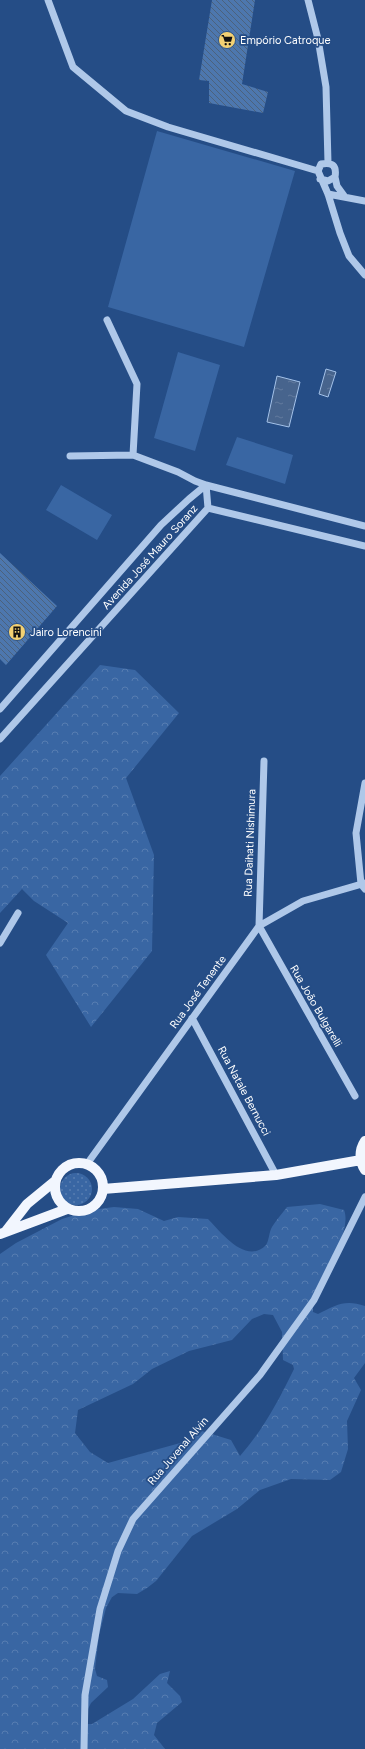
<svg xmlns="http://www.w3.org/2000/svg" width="365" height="1749" viewBox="0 0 365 1749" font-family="Figtree,sans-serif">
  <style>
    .grass { fill: url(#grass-dots) }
    .forest { fill: url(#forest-crowns); fill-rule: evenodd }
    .pitch { fill: #3966a3 }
    .water { fill: url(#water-ripples); stroke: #a4c2e9 }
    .building { fill: url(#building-back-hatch) }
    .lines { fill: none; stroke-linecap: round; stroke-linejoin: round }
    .minor { stroke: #afc8e9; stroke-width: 7 }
    .major { stroke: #f2f6fe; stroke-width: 10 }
    .labels { text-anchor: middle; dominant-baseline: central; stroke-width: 3.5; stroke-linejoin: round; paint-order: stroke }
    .poi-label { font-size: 11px; fill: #fff; stroke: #254d86; text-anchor: start }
    .street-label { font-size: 11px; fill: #fff; stroke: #254d86 }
  </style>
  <defs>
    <pattern id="grass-dots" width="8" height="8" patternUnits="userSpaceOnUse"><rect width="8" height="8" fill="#3966a3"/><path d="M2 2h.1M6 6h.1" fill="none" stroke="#577db1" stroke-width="1.8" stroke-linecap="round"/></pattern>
    <pattern id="forest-crowns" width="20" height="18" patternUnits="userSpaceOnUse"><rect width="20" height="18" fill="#3966a3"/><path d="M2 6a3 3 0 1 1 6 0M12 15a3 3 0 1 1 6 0" fill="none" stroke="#577db1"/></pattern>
    <pattern id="water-ripples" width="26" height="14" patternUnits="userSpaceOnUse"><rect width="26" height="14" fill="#47648d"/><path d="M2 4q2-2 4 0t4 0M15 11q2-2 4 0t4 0" fill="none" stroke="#637b9e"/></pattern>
    <pattern id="building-back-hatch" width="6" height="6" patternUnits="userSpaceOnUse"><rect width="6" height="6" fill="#4d77ae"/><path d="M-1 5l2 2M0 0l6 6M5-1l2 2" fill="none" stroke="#4c627d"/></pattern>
  </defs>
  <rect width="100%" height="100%" fill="#254d86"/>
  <path class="grass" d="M60 1189a16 16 0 1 1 32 0a16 16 0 1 1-32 0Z"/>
  <path class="forest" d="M 100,665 L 135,670 L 179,713 L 126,778 L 154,855 L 152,951 L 91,1027 L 46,955 L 68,923 L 34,901 L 22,889 L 0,913 L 0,776 Z
    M 320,1204 L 344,1210 C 353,1232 320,1277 314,1300 C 313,1303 313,1308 313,1312 L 318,1314 C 336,1305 345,1299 365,1306 L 365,1363 L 354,1378 L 361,1390 L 347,1421 L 348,1449 L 341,1472 L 330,1480 L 291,1479 L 260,1490 L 237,1509 L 192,1536 L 156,1581 L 147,1588 L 137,1594 L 118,1593 L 112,1597 L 106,1608 L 99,1635 L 95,1669 L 97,1676 L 107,1680 L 108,1687 L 91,1703 L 83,1719 L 85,1724 L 92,1724 L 133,1699 L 160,1674 L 170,1671 L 167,1683 L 180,1696 L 182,1702 L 157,1723 L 154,1735 L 165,1749 L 0,1749 L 0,1254 L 16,1243 L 62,1219 L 91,1210 L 114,1207 L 138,1209 L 164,1221 L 178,1217 L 208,1219 C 220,1231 246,1266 266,1245 C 269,1241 269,1232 272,1227 C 276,1220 282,1214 287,1207 ZM 264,1314 L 273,1315 L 282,1332 L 283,1360 L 293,1365 L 294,1369 C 279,1400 263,1430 240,1456 L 231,1440 L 202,1431 L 191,1440 L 108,1463 L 90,1452 L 75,1433 L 78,1410 L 133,1384 L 152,1369 L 189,1351 L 232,1340 L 252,1319 Z"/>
  <path class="pitch" d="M 157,131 L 295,171 L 244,347 L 108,307 Z
    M 178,352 L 220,365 L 195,451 L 154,438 Z
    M 237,437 L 293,455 L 285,484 L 226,465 Z
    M 61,485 L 112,515 L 97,540 L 46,510 Z"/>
  <path class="water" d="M 326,369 L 336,372 L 328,397 L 319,394 Z
    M 277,376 L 300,382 L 289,427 L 267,422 Z"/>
  <path class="building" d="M 212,0 L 255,0 L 242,84 L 268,92 L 263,113 L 209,103 L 209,81 L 199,80 Z
    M 0,553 L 57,606 L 6,665 L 0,659 Z"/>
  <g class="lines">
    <path class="minor" d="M 48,0 L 73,67 L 126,111 L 168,127 L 318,171
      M 308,0 L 318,39 L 326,87 L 328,163
      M 335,177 L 337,186 L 345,197
      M 320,179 L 328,181 L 335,177 C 337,165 332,162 321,164 L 318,171 L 328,194 L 340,233 L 349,256 L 365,275
      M 328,194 L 365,201
      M 107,320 L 137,384 L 133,455
      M 70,456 L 133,455 L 178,472 L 195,481 L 206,485 L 208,508
      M 0,709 L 161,525 L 189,499 L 206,485 L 365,526
      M 0,739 L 208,508 L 365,546
      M 264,761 L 259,926 L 355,1096
      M 365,783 L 356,833 L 361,884 L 365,889
      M 0,943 L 18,913
      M 192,1018 L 276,1175
      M 87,1164 L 259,926 L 303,901 L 365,883
      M 84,1749 L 85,1695 L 100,1609 L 118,1551 L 133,1519 L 260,1375 L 314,1300 L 365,1197"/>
    <path class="major" d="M 365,1141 C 359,1150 359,1161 365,1170
      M55 1187a24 24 0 1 1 48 0a24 24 0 1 1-48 0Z
      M 103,1189 L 276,1175 L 361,1160
      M 6,1231 L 27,1204 L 55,1181
      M 0,1234 L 67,1209"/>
  </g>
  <defs>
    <g id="supermarket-disc" transform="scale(0.9)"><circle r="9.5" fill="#f3d173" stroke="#254d86"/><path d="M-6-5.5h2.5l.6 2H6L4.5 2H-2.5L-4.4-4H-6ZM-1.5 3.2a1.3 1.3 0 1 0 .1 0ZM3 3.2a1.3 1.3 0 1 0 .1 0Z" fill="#111"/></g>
    <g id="building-disc" transform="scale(0.9)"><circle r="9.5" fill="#f3d173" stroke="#254d86"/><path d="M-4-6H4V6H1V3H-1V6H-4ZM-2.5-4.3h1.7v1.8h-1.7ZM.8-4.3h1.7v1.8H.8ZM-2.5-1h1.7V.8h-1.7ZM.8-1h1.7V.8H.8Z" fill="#111"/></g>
  </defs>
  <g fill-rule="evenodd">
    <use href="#supermarket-disc" x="227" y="40"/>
    <use href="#building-disc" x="17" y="632"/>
  </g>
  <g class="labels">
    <g class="poi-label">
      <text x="240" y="40">Empório Catroque</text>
      <text x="30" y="632">Jairo Lorencini</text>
    </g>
    <g class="street-label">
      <text transform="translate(150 557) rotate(-48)">Avenida José Mauro Soranz</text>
      <text transform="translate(250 843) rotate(-88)">Rua Daihati Nishimura</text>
      <text transform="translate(198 992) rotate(-54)">Rua José Tenente</text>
      <text transform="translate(316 1006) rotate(60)">Rua João Bulgarelli</text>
      <text transform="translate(244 1091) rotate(62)">Rua Natale Bernucci</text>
      <text transform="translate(178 1451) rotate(-49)">Rua Juvenal Alvin</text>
    </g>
  </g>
</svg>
